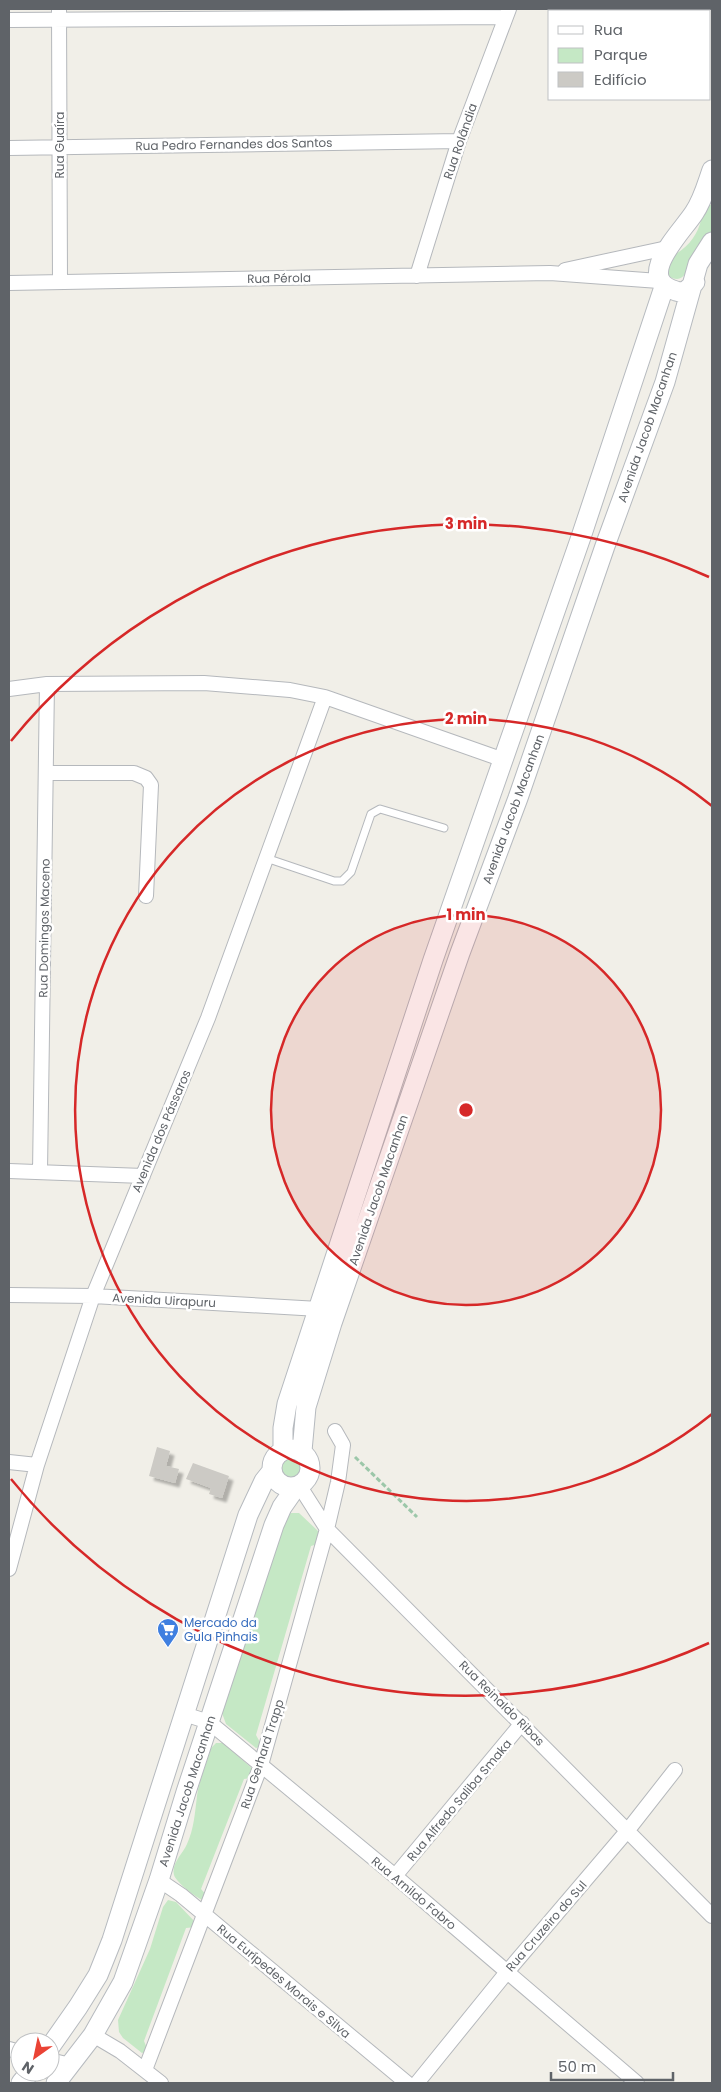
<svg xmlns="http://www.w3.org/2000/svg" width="721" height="2092" viewBox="0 0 721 2092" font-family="Poppins,sans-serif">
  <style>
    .green { fill: #c5e8c5 }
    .building { fill: #cccac5; filter: url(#shadow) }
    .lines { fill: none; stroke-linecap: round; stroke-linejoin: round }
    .lane-casing { stroke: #b5b8bc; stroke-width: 9 }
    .street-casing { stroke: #b5b8bc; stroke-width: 16 }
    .secondary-casing { stroke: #b6babf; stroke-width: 21 }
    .path { stroke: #9cc7a9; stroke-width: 3; stroke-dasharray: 5 2.5; stroke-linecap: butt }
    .lane { stroke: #fff; stroke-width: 7 }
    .street { stroke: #fff; stroke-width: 14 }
    .secondary { stroke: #fff; stroke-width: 19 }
    .ring { fill: none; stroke: #d62828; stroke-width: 2.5 }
    .labels { text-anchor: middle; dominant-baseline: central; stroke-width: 5; stroke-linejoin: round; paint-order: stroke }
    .street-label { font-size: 12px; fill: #5f6368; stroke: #fff }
    .shop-label { font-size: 12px; fill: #366cbe; stroke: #fff; text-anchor: start }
    .centre { fill: #d62828; stroke: #fff; stroke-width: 2.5 }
    .ring-label { font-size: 15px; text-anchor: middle; font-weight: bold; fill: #d62828; stroke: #fff; stroke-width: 5; stroke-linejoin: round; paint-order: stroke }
  </style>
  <defs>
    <filter id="shadow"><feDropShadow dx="4.5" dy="4.5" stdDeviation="1" flood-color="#0004"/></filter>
  </defs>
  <rect width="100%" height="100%" fill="#f1efe8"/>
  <path class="green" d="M 709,205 L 712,205 L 712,231 C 704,237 698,244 694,252 C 688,264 687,287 668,276 L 670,257 C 685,250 695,239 700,224 C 702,216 703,210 709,205 Z
    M275 1468a16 16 0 1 1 32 0a16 16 0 1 1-32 0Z
    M 291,1513 L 299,1513 L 317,1530 L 321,1536 L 318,1544 L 311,1546 L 256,1735 L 262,1746 L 256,1748 L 226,1724 L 222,1713 L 278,1534 L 288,1515 Z
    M 216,1743 L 223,1743 L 254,1770 L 252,1778 L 244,1779 L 201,1889 L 208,1897 L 203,1900 C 196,1898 176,1882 174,1875 C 171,1863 183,1854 187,1844 C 194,1829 195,1812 197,1796 C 199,1780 207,1763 211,1748 Z
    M 168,1900 L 176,1902 L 196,1923 L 196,1927 L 186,1928 L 144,2041 L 148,2051 L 142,2053 L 123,2038 L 119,2032 L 118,2020 L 150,1949 L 163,1907 Z"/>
  <path class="building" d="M 157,1447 L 170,1451 L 166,1466 L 179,1469 L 175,1483 L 149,1476 Z
    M 193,1463 L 229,1476 L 222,1498 L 209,1494 L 211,1488 L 186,1479 Z"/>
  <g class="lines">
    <g class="lane-casing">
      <path id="lane" d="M 266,858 L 334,881 L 342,881 L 351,872 L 371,814 L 380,809 L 444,828"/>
    </g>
    <g class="street-casing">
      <path id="street" d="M 59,9 L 60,282
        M 9,20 L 506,17
        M 9,148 L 459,141
        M 565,270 L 667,248
        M 417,276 L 459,141 L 509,9
        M 9,283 L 550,273 L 659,281
        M 9,689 L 47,684 L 204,683 L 290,690 L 325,697 L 504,760
        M 47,773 L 134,773 L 146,778 L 151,785 L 146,896
        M 9,1171 L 143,1176
        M 40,1172 L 47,684
        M 9,1295 L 93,1296 L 319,1309
        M 9,1462 L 37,1465
        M 299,1485 L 327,1529 L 712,1916
        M 9,1569 L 37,1465 L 93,1296 L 208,1018 L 325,697
        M 184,1714 L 209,1722 L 395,1876 L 637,2083
        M 395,1876 L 522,1723
        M 159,1880 L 181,1895 L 407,2083
        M 93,2035 L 120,2051 L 161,2083
        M 9,2049 L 20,2052
        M 50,2060 L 70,2065
        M 145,2070 L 261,1765 L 327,1529 L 338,1482 L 343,1445 L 335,1431
        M 417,2083 L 507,1972 L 628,1830 L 675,1770"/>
    </g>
    <g class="secondary-casing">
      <path id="secondary" d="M 695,282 C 689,288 685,294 676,291 C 633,279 681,233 694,213 C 703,200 707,184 712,170
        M272 1468a19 19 0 1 1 38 0a19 19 0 1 1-38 0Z
        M 283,1450 L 283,1428 L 287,1404 L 433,960 L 581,537 L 664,287
        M 302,1451 L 306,1407 L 332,1323 L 460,953 L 518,798 L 605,546 L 665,382 L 698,264 L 712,242
        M 50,2047 L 78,2007 L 98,1975 L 112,1940 L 248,1515 L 264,1481 L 272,1471
        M 21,2083 L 30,2072
        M 56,2083 L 93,2035 L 123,1982 L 159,1880 L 186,1792 L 274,1525 L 282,1507 L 296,1487"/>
    </g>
    <path class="path" d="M 355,1457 L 417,1517"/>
    <use href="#lane" class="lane"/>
    <use href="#street" class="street"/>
    <use href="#secondary" class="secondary"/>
  </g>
  <circle cx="466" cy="1110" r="195" fill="#d62828" fill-opacity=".12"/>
  <g class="ring">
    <circle cx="466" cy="1110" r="195"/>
    <path d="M712 1414A391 391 0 1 1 712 806"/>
    <path d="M709 1643A586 586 0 0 1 11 1479M11 741A586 586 0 0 1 709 577"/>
  </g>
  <defs>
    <g id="supermarket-pin" transform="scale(1.125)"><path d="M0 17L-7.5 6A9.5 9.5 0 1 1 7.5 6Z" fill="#3f7fe0" stroke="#fff"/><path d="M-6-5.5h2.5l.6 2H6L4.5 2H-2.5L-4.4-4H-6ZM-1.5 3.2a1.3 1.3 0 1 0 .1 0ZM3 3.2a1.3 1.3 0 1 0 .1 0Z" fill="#fff"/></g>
  </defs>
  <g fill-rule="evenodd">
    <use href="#supermarket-pin" x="168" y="1629"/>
  </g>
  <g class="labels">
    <g class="street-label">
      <text transform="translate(460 141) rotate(-71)">Rua Rolândia</text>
      <text transform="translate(234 144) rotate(-1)">Rua Pedro Fernandes dos Santos</text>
      <text transform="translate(59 145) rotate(-90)">Rua Guaíra</text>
      <text transform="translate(279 278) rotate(-1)">Rua Pérola</text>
      <text transform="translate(647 427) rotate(-71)">Avenida Jacob Macanhan</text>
      <text transform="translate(513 809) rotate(-70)">Avenida Jacob Macanhan</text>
      <text transform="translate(44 928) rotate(-89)">Rua Domingos Maceno</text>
      <text transform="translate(161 1131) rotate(-67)">Avenida dos Pássaros</text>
      <text transform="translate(378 1190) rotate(-71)">Avenida Jacob Macanhan</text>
      <text transform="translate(164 1300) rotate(3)">Avenida Uirapuru</text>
      <text transform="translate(502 1703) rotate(45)">Rua Reinaldo Ribas</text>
      <text transform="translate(262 1754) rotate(-72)">Rua Gerhard Trapp</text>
      <text transform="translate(187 1791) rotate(-72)">Avenida Jacob Macanhan</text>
      <text transform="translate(459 1800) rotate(-50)">Rua Alfredo Saliba Smaka</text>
      <text transform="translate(414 1893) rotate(40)">Rua Arnildo Fabro</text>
      <text transform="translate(546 1926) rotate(-49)">Rua Cruzeiro do Sul</text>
      <text transform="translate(284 1981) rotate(40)">Rua Eurípedes Morais e Silva</text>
    </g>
    <g class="shop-label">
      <text x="184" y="1622">Mercado da<tspan x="184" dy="14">Gula Pinhais</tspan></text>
    </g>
  </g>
  <circle cx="466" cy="1110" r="8" class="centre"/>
  <g class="ring-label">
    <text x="466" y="529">3 min</text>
    <text x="466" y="724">2 min</text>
    <text x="466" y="920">1 min</text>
  </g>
  <rect width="721" height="2092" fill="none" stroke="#5f6368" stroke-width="20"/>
  <rect x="548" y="10" width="162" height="90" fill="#ffffff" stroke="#bfc1c3"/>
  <rect x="558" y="26" width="25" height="8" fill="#ffffff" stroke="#bfc1c3"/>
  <text x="594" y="35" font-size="15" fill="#5f6368">Rua</text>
  <rect x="558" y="48" width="25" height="15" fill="#c5e8c5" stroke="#bfc1c3"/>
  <text x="594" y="60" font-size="15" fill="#5f6368">Parque</text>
  <rect x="558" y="72" width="25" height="15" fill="#cccac5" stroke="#bfc1c3"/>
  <text x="594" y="85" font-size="15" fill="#5f6368">Edifício</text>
  <g transform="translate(35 2057) rotate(213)"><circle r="24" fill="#ffffff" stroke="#bfc1c3"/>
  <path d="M0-4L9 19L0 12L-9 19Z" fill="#ea4335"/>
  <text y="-8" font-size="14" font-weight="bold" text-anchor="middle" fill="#5f6368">N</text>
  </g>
  <path d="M551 2072v8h122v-8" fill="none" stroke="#5f6368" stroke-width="2.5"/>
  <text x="558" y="2072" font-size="15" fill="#5f6368" stroke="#ffffff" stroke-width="4" paint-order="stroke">50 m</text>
</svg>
